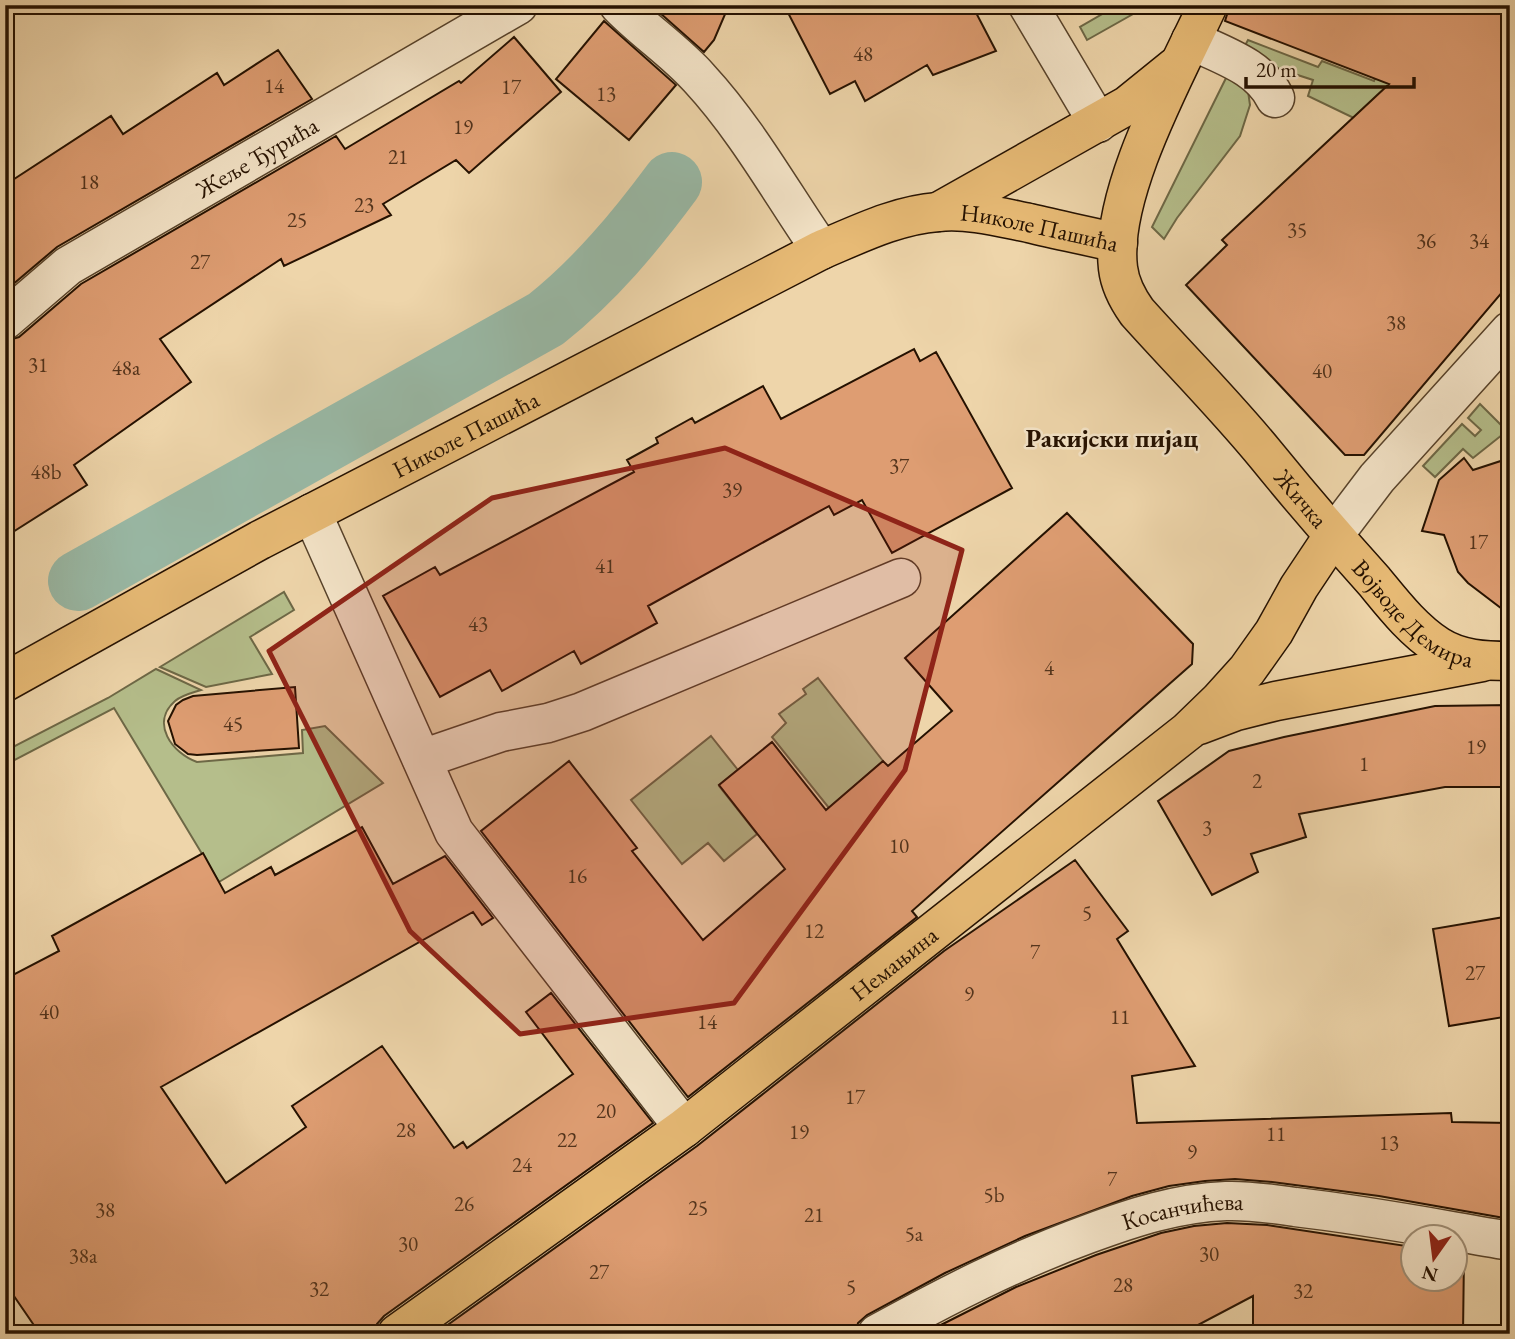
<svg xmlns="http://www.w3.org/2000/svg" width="1515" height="1339" viewBox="0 0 1515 1339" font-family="'EB Garamond',serif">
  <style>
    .green { fill: #b5be8b; stroke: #6d6846; stroke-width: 2 }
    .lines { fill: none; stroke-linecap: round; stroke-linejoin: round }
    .canal { stroke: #99b9a6; stroke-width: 60 }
    .building { fill: #de9d72; stroke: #251100; stroke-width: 2 }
    .minor-casing { stroke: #57422a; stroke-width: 41 }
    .major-casing { stroke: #251100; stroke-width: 41 }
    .minor { stroke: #f4e4c8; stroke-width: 38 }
    .major { stroke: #e7ba75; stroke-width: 38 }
    .marked { fill: #8f2418; fill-opacity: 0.2; stroke: #8f2418; stroke-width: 5; stroke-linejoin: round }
    .labels { text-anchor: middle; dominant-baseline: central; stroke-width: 5; stroke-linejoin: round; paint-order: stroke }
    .number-label { font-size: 21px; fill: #53341c }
    .street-label { font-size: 24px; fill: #251100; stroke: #f4e4c8 }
    .neighbourhood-label { font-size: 26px; font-weight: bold; fill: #251100; stroke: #f4e4c8 }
  </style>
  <rect width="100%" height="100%" fill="#eed5aa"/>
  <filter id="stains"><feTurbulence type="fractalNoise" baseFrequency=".00286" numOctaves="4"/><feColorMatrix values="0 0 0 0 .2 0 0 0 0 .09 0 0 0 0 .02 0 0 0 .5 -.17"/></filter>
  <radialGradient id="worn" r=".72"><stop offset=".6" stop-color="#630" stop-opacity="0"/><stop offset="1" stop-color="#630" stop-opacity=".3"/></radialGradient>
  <path class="green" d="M 1118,5 L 1149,5 L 1087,40 L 1080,27 Z
    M 1400,22 L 1443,52 L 1358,120 L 1308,96 L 1313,80 L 1279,69 L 1242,51 L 1248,40 L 1318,67 L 1322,61 L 1374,81 Z
    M 1229,72 L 1248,91 L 1250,105 L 1240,136 L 1177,218 L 1164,239 L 1152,227 Z
    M 1480,404 L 1507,431 L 1473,458 L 1463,449 L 1435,477 L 1423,466 L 1462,424 L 1475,436 L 1481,430 L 1468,418 Z
    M 284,592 L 294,610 L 250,637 L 272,674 L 206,687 L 160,667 Z
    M 156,669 L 201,690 C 192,693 182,695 175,701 C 150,723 172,753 197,762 L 303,753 L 302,730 L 325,726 L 383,783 L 219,882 L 114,708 L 5,765 L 5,751 L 108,698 Z
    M 818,678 L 883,761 L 829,808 L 772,737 L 786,723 L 779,714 L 806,694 L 803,689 Z
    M 711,736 L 738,770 L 719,786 L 757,834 L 724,861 L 708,843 L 682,864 L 631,800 Z"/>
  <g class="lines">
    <path class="canal" d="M 78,581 L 546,319 C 595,280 635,232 672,182"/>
  </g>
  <path class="building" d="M 651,5 L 729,5 L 714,40 L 704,52 Z
    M 784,5 L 972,5 L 996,51 L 933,75 L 927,65 L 865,101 L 855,81 L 830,94 Z
    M 1230,5 L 1510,5 L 1510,283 L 1364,455 L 1345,455 L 1186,285 L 1227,245 L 1222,240 L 1389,84 L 1225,21 Z
    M 604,21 L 676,85 L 629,140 L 556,79 Z
    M 514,37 L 561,92 L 469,173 L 456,160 L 383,204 L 391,215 L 284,266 L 281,259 L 160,339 L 191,382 L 74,465 L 87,485 L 5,537 L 5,341 L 19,337 L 81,284 L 336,136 L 345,149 L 459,81 L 461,83 Z
    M 278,50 L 312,99 L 57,247 L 5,291 L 5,185 L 111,116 L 123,134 L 217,73 L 224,85 Z
    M 914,349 L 920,361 L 936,352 L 1012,488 L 892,553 L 862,500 L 834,515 L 829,506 L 648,606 L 657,623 L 581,664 L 574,651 L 502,691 L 490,670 L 440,697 L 383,596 L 435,567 L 440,575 L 634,472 L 627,460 L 658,443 L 656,438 L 692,418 L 695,423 L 763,386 L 781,419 Z
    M 1464,458 L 1473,470 L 1510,458 L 1510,615 L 1468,583 L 1458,572 L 1444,535 L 1422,531 L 1439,480 Z
    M 1067,513 L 1193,644 L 1192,664 L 912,911 L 917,917 L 688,1097 L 481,831 L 569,761 L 637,848 L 632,851 L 703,940 L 785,869 L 719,785 L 772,742 L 826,810 L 883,761 L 888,766 L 952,711 L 905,658 Z
    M 295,687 L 299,748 L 197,755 L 188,754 L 175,744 L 168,721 L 176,705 L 183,700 L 193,696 Z
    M 1510,705 L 1510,787 L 1445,787 L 1299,814 L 1306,837 L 1251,854 L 1258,872 L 1212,895 L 1158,801 L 1229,751 L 1284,737 L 1435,706 Z
    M 362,827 L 393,884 L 445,856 L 493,918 L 482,925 L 473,912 L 161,1087 L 226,1183 L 306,1127 L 292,1106 L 382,1046 L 454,1148 L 463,1142 L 467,1148 L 573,1074 L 526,1012 L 551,993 L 653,1123 L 384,1316 L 377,1324 L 376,1334 L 40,1334 L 5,1283 L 5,979 L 59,951 L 52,936 L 203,853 L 225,893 L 271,867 L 275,875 Z
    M 1075,860 L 1128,931 L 1117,939 L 1195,1066 L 1132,1076 L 1137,1123 L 1451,1113 L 1452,1122 L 1510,1123 L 1510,1219 L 1379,1196 L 1272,1182 L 1235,1179 L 1205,1181 L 1169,1186 L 1132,1196 L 1025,1236 L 945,1273 L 867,1315 L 858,1323 L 855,1334 L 435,1334 L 697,1146 L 944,951 Z
    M 1510,916 L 1510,1016 L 1449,1026 L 1433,929 Z
    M 1227,1223 L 1267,1225 L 1413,1247 L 1413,1279 L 1455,1279 L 1455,1254 L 1464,1255 L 1463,1334 L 1253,1334 L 1253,1296 L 1181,1334 L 923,1334 L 1016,1287 L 1096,1255 L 1161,1233 L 1194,1226 Z"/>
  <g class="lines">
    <g class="minor-casing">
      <g id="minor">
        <path d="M 619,5 C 644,31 675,51 699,78 C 747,130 781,192 821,250"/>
        <path d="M 1028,5 L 1098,123"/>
        <path d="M 1191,40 C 1221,55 1260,66 1275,98"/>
        <path id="s1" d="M 5,320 L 68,266 L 518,5"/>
        <path d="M 312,513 L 454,832 L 684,1128"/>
        <path d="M 1333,536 L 1377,478 L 1510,331"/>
        <path d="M 422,759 L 501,732 L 548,723 L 582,712 L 901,578"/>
        <path id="s2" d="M 877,1334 C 946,1296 1014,1261 1088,1234 C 1134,1217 1177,1203 1226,1201 C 1249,1200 1273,1204 1295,1207 C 1367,1215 1438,1229 1510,1241"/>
      </g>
    </g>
    <g class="major-casing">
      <g id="major">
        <path id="s3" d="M 1208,5 C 1176,74 1109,193 1118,268 C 1120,285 1127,298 1137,312 C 1180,360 1225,405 1266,455 C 1301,498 1337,540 1374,581 C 1393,604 1412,629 1438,646 C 1460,660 1485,661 1510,661"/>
        <path d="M 938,212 L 1128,105 L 1175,67"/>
        <path id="s4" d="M 5,682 L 260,540 L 821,250 C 859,234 897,215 938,212 C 969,209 999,217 1029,223 C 1058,230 1088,236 1118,243"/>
        <path d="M 1199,725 L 1236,711 L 1276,701 L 1482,662"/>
        <path id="s5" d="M 397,1334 L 684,1128 L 1188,731 L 1219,701 L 1247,670 L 1274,632 L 1299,587 L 1333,536"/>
      </g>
    </g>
    <use href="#minor" class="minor"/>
    <use href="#major" class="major"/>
  </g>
  <path class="marked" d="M 725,448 L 962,550 L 905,770 L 734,1003 L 520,1034 L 410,931 L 269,651 L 492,498 Z"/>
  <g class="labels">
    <g class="number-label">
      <text x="863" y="53">48</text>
      <text x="274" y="85">14</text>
      <text x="511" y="86">17</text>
      <text x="606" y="93">13</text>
      <text x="463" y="126">19</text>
      <text x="398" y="156">21</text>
      <text x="89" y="181">18</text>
      <text x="364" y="204">23</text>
      <text x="297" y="219">25</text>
      <text x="1297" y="229">35</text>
      <text x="1426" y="240">36</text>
      <text x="1479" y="240">34</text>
      <text x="200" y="261">27</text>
      <text x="1396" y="322">38</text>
      <text x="38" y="364">31</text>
      <text x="126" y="367">48a</text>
      <text x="1322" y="370">40</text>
      <text x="899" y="465">37</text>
      <text x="46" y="471">48b</text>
      <text x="732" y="489">39</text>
      <text x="1478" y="541">17</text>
      <text x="605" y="565">41</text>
      <text x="478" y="623">43</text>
      <text x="1049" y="667">4</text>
      <text x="233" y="723">45</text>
      <text x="1476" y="746">19</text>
      <text x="1364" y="763">1</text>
      <text x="1257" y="780">2</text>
      <text x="1207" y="827">3</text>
      <text x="899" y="845">10</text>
      <text x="577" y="875">16</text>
      <text x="1087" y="912">5</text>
      <text x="814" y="930">12</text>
      <text x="1035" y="951">7</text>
      <text x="1475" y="972">27</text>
      <text x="969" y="993">9</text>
      <text x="49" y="1011">40</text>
      <text x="1120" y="1016">11</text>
      <text x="707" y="1021">14</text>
      <text x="855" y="1096">17</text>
      <text x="606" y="1110">20</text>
      <text x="406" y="1129">28</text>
      <text x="799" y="1131">19</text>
      <text x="1276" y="1133">11</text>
      <text x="567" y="1139">22</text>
      <text x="1389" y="1142">13</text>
      <text x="1192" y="1151">9</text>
      <text x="522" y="1164">24</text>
      <text x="1112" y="1178">7</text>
      <text x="994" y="1194">5b</text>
      <text x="464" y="1203">26</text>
      <text x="698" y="1207">25</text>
      <text x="105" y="1209">38</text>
      <text x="814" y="1214">21</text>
      <text x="914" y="1233">5a</text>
      <text x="408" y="1243">30</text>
      <text x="1209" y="1253">30</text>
      <text x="83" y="1255">38a</text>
      <text x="599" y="1271">27</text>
      <text x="1123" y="1284">28</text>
      <text x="851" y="1286">5</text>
      <text x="319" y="1288">32</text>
      <text x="1303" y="1290">32</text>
    </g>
    <g class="street-label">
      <text stroke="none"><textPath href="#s1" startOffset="301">Жеље Ђурића</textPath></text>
      <text stroke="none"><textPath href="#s4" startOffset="1150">Николе Пашића</textPath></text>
      <text stroke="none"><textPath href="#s4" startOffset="523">Николе Пашића</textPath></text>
      <text stroke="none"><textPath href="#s3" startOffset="578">Жичка</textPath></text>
      <text stroke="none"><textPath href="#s3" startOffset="740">Војводе Демира</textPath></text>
      <text stroke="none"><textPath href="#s5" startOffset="620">Немањина</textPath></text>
      <text stroke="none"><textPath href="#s2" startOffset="332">Косанчићева</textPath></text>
    </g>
    <g class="neighbourhood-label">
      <text x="1112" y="438">Ракијски пијац</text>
    </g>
  </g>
  <rect width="1515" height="1339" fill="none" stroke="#eed5aa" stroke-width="28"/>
  <rect x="7" y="7" width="1501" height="1325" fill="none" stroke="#251100" stroke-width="3.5"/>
  <rect x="14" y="14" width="1487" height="1311" fill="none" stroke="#251100" stroke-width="2"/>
  <g transform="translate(1434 1258) rotate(194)"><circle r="33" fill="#f4e4c8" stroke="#a19078" stroke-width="2"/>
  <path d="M0-5L12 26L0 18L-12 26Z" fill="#8f2418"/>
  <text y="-10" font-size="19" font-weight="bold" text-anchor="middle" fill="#251100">N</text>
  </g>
  <path d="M1246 77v10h168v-10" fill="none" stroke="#251100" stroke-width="3.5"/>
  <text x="1256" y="77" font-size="21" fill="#251100" stroke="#f4e4c8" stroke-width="5" paint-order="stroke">20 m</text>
  <rect width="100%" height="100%" filter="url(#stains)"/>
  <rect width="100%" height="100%" fill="url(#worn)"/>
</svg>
